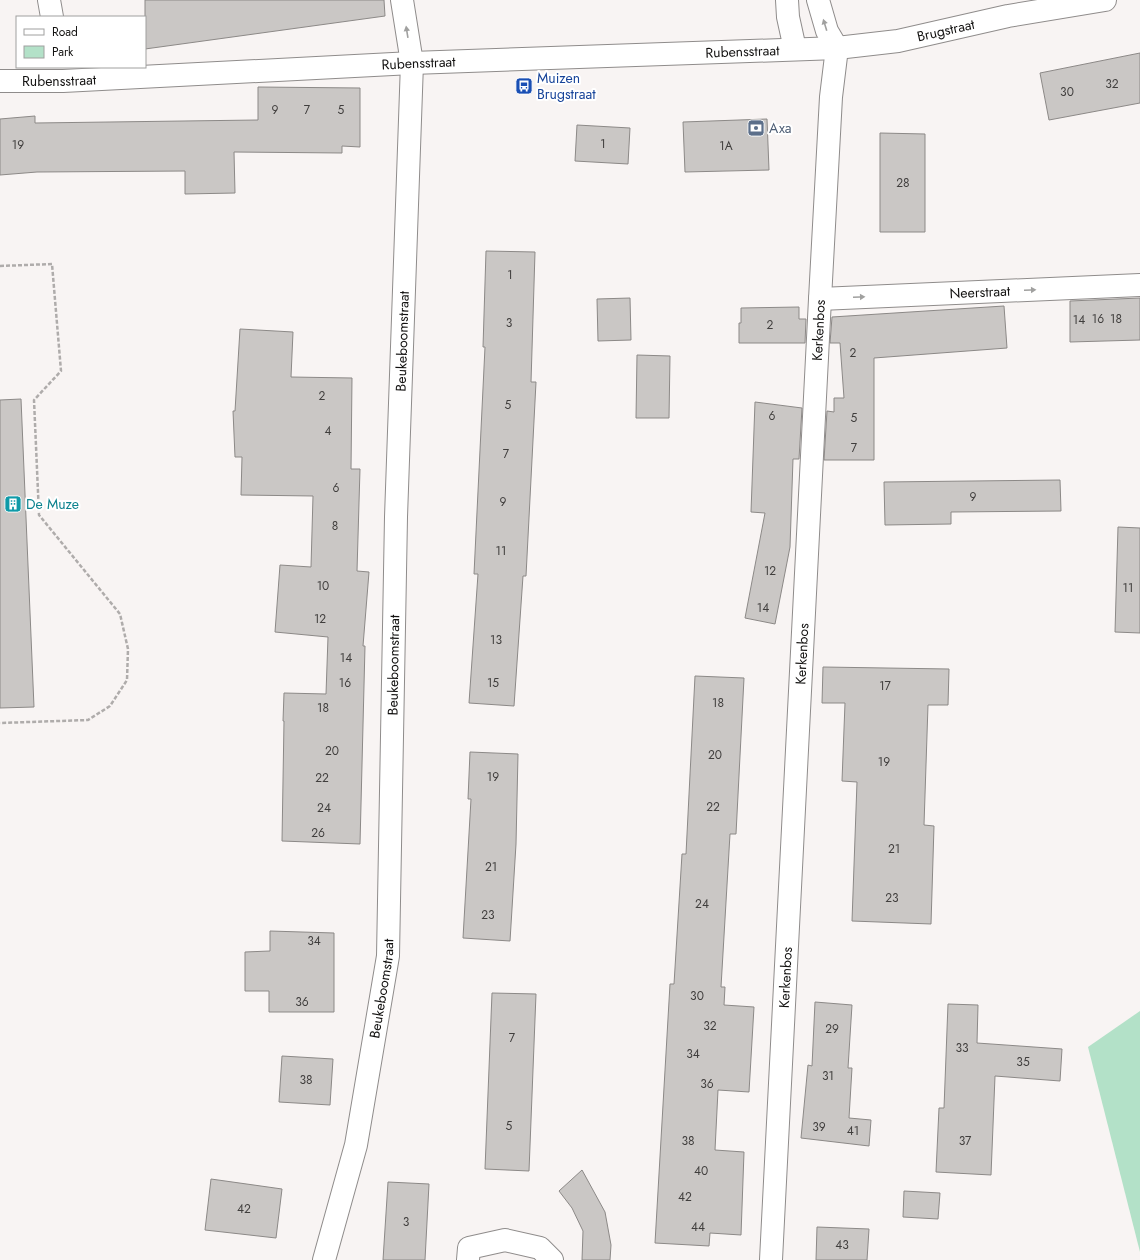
<svg xmlns="http://www.w3.org/2000/svg" width="1140" height="1260" viewBox="0 0 1140 1260" font-family="Jost,sans-serif">
  <style>
    .green { fill: #b3e1c8 }
    .building { fill: #cac7c5; stroke: #8c8987 }
    .lines { fill: none; stroke-linecap: round; stroke-linejoin: round }
    .minor-casing { stroke: #8f8c8b; stroke-width: 24 }
    .path { stroke: #afacab; stroke-width: 2.5; stroke-dasharray: 4 2; stroke-linecap: butt }
    .minor { stroke: #fff; stroke-width: 22 }
    .oneway { fill: #a0a09f }
    .labels { text-anchor: middle; dominant-baseline: central; stroke-width: 4; stroke-linejoin: round; paint-order: stroke }
    .number-label { font-size: 12px; fill: #403e3d }
    .street-label { font-size: 14px; fill: #121110; stroke: #fff }
    .transit-label { font-size: 14px; fill: #164399; stroke: #fff; text-anchor: start }
    .service-label { font-size: 14px; fill: #4e5e75; stroke: #fff; text-anchor: start }
    .culture-label { font-size: 14px; fill: #0d838f; stroke: #fff; text-anchor: start }
  </style>
  <rect width="100%" height="100%" fill="#f8f4f3"/>
  <path class="green" d="M 1140,1011 L 1140,1252 L 1088,1047 Z"/>
  <path class="building" d="M 145,0 L 384,0 L 385,16 L 145,49 Z
    M 1140,53 L 1140,103 L 1049,120 L 1040,73 Z
    M 258,87 L 360,88 L 360,147 L 342,146 L 342,153 L 234,152 L 235,193 L 185,194 L 185,171 L 37,172 L 0,175 L 0,119 L 35,116 L 35,123 L 258,120 Z
    M 767,119 L 769,170 L 685,172 L 683,122 Z
    M 577,125 L 630,128 L 628,164 L 575,161 Z
    M 880,133 L 925,134 L 925,232 L 880,232 Z
    M 486,251 L 535,252 L 531,382 L 536,382 L 526,576 L 523,576 L 514,706 L 469,703 L 478,574 L 474,574 L 485,347 L 483,347 Z
    M 630,298 L 631,340 L 598,341 L 597,299 Z
    M 1140,298 L 1140,340 L 1070,342 L 1070,301 Z
    M 1004,306 L 1007,348 L 874,358 L 874,460 L 824,460 L 827,411 L 834,412 L 834,398 L 844,398 L 840,343 L 830,343 L 832,317 Z
    M 799,307 L 799,319 L 806,319 L 805,343 L 739,343 L 739,323 L 741,323 L 741,308 Z
    M 240,329 L 293,332 L 291,377 L 352,378 L 351,469 L 360,469 L 357,571 L 369,572 L 363,646 L 365,646 L 360,844 L 282,841 L 284,721 L 283,721 L 284,693 L 326,694 L 328,637 L 275,632 L 280,565 L 311,567 L 313,496 L 241,495 L 242,457 L 235,457 L 233,411 L 235,411 Z
    M 637,355 L 670,356 L 669,418 L 636,418 Z
    M 21,399 L 34,707 L 0,708 L 0,400 Z
    M 755,402 L 802,408 L 799,459 L 793,459 L 790,547 L 775,624 L 745,618 L 765,513 L 751,512 Z
    M 1060,480 L 1061,511 L 951,512 L 951,524 L 885,525 L 884,482 Z
    M 1118,527 L 1140,528 L 1140,633 L 1115,632 Z
    M 823,667 L 949,669 L 948,705 L 928,705 L 924,825 L 934,826 L 931,924 L 852,921 L 857,782 L 842,781 L 845,703 L 822,703 Z
    M 695,676 L 744,678 L 736,834 L 730,834 L 721,987 L 725,987 L 724,1005 L 754,1007 L 749,1092 L 718,1090 L 715,1150 L 744,1152 L 741,1235 L 710,1233 L 709,1246 L 655,1243 L 670,984 L 674,984 L 682,854 L 686,854 Z
    M 470,752 L 518,754 L 516,844 L 510,941 L 463,938 L 471,799 L 468,799 Z
    M 270,931 L 334,933 L 334,1012 L 269,1012 L 269,991 L 245,991 L 245,952 L 270,951 Z
    M 492,993 L 536,994 L 529,1171 L 485,1169 Z
    M 815,1002 L 852,1005 L 848,1068 L 852,1068 L 849,1118 L 871,1120 L 869,1146 L 801,1138 L 808,1065 L 812,1066 Z
    M 948,1004 L 978,1005 L 977,1043 L 1062,1049 L 1060,1081 L 995,1076 L 991,1175 L 936,1172 L 939,1108 L 944,1108 Z
    M 282,1056 L 333,1059 L 330,1105 L 279,1102 Z
    M 582,1170 L 605,1212 L 611,1245 L 610,1260 L 582,1260 L 583,1231 L 572,1208 L 559,1191 Z
    M 211,1179 L 282,1189 L 276,1238 L 205,1230 Z
    M 388,1182 L 429,1184 L 425,1260 L 383,1260 Z
    M 904,1191 L 940,1193 L 938,1219 L 903,1217 Z
    M 817,1227 L 869,1229 L 867,1260 L 816,1260 Z"/>
  <g class="lines">
    <g class="minor-casing">
      <g id="minor">
        <path d="M 49,0 L 52,17"/>
        <path d="M 787,0 L 788,17 L 795,49"/>
        <path d="M 818,0 L 827,31 L 837,48"/>
        <path id="s1" d="M 0,81 L 63,81 L 412,63 L 837,48 L 898,41 L 1008,16 L 1105,0"/>
        <path id="s2" d="M 820,299 L 1140,285"/>
        <path id="s3" d="M 324,1260 L 356,1145 L 388,956 L 396,517 L 412,63 L 402,0"/>
        <path d="M 468,1260 L 469,1248 L 505,1240 L 540,1248 L 552,1260"/>
        <path id="s4" d="M 771,1260 L 820,299 L 831,97 L 837,48"/>
      </g>
    </g>
    <path class="path" d="M 0,266 L 52,264 L 61,371 L 34,400 L 39,515 L 120,614 L 128,649 L 127,680 L 110,706 L 88,720 L 0,723"/>
    <use href="#minor" class="minor"/>
  </g>
  <defs><path id="oneway-solid" d="M-6-.8H1V-3.2L6.5 0L1 3.2V.8H-6Z"/></defs>
  <g class="oneway">
    <use href="#oneway-solid" transform="translate(825 25) rotate(-107)"/>
    <use href="#oneway-solid" transform="translate(407 32) rotate(-99)"/>
    <use href="#oneway-solid" transform="translate(1030 290) rotate(-2)"/>
    <use href="#oneway-solid" transform="translate(859 297) rotate(-2)"/>
  </g>
  <defs>
    <g id="bus-square" transform="scale(0.9)"><rect x="-9" y="-9" width="18" height="18" rx="4" fill="#1a4fb4" stroke="#fff"/><path d="M-5-6H5V4H4V6H2V4H-2V6H-4V4H-5ZM-3.5-4V0h7V-4ZM-3.5 1.2v1.5H-2V1.2ZM2 1.2v1.5H3.5V1.2Z" fill="#fff"/></g>
    <g id="bank-square" transform="scale(0.9)"><rect x="-9" y="-9" width="18" height="18" rx="4" fill="#5c6f8a" stroke="#fff"/><path d="M-6-4H6V4H-6ZM0-2.3a2.3 2.3 0 1 0 0 4.6a2.3 2.3 0 1 0 0-4.6Z" fill="#fff"/></g>
    <g id="building-square" transform="scale(0.9)"><rect x="-9" y="-9" width="18" height="18" rx="4" fill="#0f9aa8" stroke="#fff"/><path d="M-4-6H4V6H1V3H-1V6H-4ZM-2.5-4.3h1.7v1.8h-1.7ZM.8-4.3h1.7v1.8H.8ZM-2.5-1h1.7V.8h-1.7ZM.8-1h1.7V.8H.8Z" fill="#fff"/></g>
  </defs>
  <g fill-rule="evenodd">
    <use href="#bus-square" x="524" y="86"/>
    <use href="#bank-square" x="756" y="128"/>
    <use href="#building-square" x="13" y="504"/>
  </g>
  <g class="labels">
    <g class="number-label">
      <text x="1112" y="84">32</text>
      <text x="1067" y="92">30</text>
      <text x="275" y="110">9</text>
      <text x="307" y="110">7</text>
      <text x="341" y="110">5</text>
      <text x="603" y="144">1</text>
      <text x="18" y="145">19</text>
      <text x="726" y="146">1A</text>
      <text x="903" y="183">28</text>
      <text x="510" y="275">1</text>
      <text x="1098" y="319">16</text>
      <text x="1116" y="319">18</text>
      <text x="1079" y="320">14</text>
      <text x="509" y="323">3</text>
      <text x="770" y="325">2</text>
      <text x="853" y="353">2</text>
      <text x="322" y="396">2</text>
      <text x="508" y="405">5</text>
      <text x="772" y="416">6</text>
      <text x="854" y="418">5</text>
      <text x="328" y="431">4</text>
      <text x="854" y="448">7</text>
      <text x="506" y="454">7</text>
      <text x="336" y="488">6</text>
      <text x="973" y="497">9</text>
      <text x="503" y="502">9</text>
      <text x="335" y="526">8</text>
      <text x="501" y="551">11</text>
      <text x="770" y="571">12</text>
      <text x="323" y="586">10</text>
      <text x="1128" y="588">11</text>
      <text x="763" y="608">14</text>
      <text x="320" y="619">12</text>
      <text x="496" y="640">13</text>
      <text x="346" y="658">14</text>
      <text x="345" y="683">16</text>
      <text x="493" y="683">15</text>
      <text x="885" y="686">17</text>
      <text x="718" y="703">18</text>
      <text x="323" y="708">18</text>
      <text x="332" y="751">20</text>
      <text x="715" y="755">20</text>
      <text x="884" y="762">19</text>
      <text x="493" y="777">19</text>
      <text x="322" y="778">22</text>
      <text x="713" y="807">22</text>
      <text x="324" y="808">24</text>
      <text x="318" y="833">26</text>
      <text x="894" y="849">21</text>
      <text x="491" y="867">21</text>
      <text x="892" y="898">23</text>
      <text x="702" y="904">24</text>
      <text x="488" y="915">23</text>
      <text x="314" y="941">34</text>
      <text x="697" y="996">30</text>
      <text x="302" y="1002">36</text>
      <text x="710" y="1026">32</text>
      <text x="832" y="1029">29</text>
      <text x="512" y="1038">7</text>
      <text x="962" y="1048">33</text>
      <text x="693" y="1054">34</text>
      <text x="1023" y="1062">35</text>
      <text x="828" y="1076">31</text>
      <text x="306" y="1080">38</text>
      <text x="707" y="1084">36</text>
      <text x="509" y="1126">5</text>
      <text x="819" y="1127">39</text>
      <text x="853" y="1131">41</text>
      <text x="688" y="1141">38</text>
      <text x="965" y="1141">37</text>
      <text x="701" y="1171">40</text>
      <text x="685" y="1197">42</text>
      <text x="244" y="1209">42</text>
      <text x="406" y="1222">3</text>
      <text x="698" y="1227">44</text>
      <text x="842" y="1245">43</text>
    </g>
    <g class="street-label">
      <text stroke="none"><textPath href="#s1" startOffset="948">Brugstraat</textPath></text>
      <text stroke="none"><textPath href="#s1" startOffset="743">Rubensstraat</textPath></text>
      <text stroke="none"><textPath href="#s1" startOffset="419">Rubensstraat</textPath></text>
      <text stroke="none"><textPath href="#s1" startOffset="59">Rubensstraat</textPath></text>
      <text stroke="none"><textPath href="#s2" startOffset="160">Neerstraat</textPath></text>
      <text stroke="none"><textPath href="#s4" startOffset="931">Kerkenbos</textPath></text>
      <text stroke="none"><textPath href="#s3" startOffset="926">Beukeboomstraat</textPath></text>
      <text stroke="none"><textPath href="#s4" startOffset="607">Kerkenbos</textPath></text>
      <text stroke="none"><textPath href="#s3" startOffset="602">Beukeboomstraat</textPath></text>
      <text stroke="none"><textPath href="#s4" startOffset="283">Kerkenbos</textPath></text>
      <text stroke="none"><textPath href="#s3" startOffset="278">Beukeboomstraat</textPath></text>
    </g>
    <g class="transit-label">
      <text x="537" y="78">Muizen<tspan x="537" dy="16">Brugstraat</tspan></text>
    </g>
    <g class="service-label">
      <text x="769" y="128">Axa</text>
    </g>
    <g class="culture-label">
      <text x="26" y="504">De Muze</text>
    </g>
  </g>
  <rect x="16" y="16" width="130" height="52" fill="#ffffff" stroke="#a0a09f"/>
  <rect x="24" y="29" width="20" height="6" fill="#ffffff" stroke="#a0a09f"/>
  <text x="52" y="36" font-size="12" fill="#121110">Road</text>
  <rect x="24" y="46" width="20" height="12" fill="#b3e1c8" stroke="#a0a09f"/>
  <text x="52" y="56" font-size="12" fill="#121110">Park</text>
</svg>
